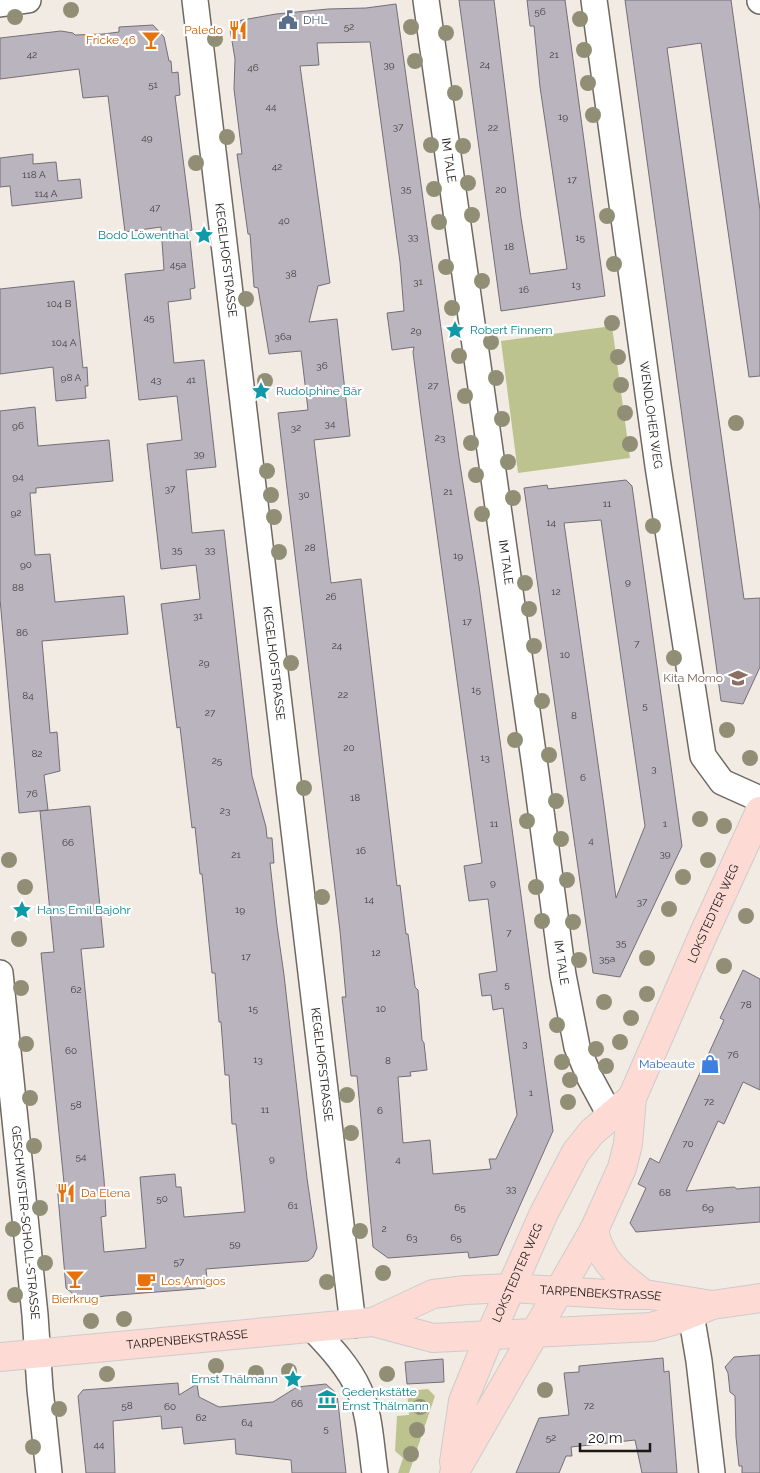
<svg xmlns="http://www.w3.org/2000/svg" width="760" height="1473" viewBox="0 0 760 1473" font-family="Raleway,sans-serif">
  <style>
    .green { fill: #bdc38e }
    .building { fill: #b9b4bd; stroke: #746f77; fill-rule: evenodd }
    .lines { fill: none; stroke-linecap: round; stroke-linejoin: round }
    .street-casing { stroke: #6f6962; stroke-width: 28 }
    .primary-casing { stroke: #cdcccc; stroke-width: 30 }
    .street { stroke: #fff; stroke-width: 25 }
    .primary { stroke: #fddad3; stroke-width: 28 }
    .tree { fill: #908f76 }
    .labels { text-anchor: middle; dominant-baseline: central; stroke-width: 4.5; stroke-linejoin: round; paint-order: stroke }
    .number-label { font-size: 10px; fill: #423f40 }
    .service-label { font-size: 12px; fill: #4e5e75; stroke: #fff; text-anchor: start }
    .food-label { font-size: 12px; fill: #c56008; stroke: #fff; text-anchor: end }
    .street-label { font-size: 12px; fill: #1b1816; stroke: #fff }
    .culture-label { font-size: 12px; fill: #0d838f; stroke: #fff; text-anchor: start }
    .education-label { font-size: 12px; fill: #785e54; stroke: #fff; text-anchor: end }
    .shop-label { font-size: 12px; fill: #366cbe; stroke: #fff; text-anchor: end }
  </style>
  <rect width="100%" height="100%" fill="#f2ebe3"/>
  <path class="green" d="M 612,326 L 630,458 L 518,473 L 501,341 Z
    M 428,1389 L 435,1396 L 409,1473 L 398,1473 L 403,1458 L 395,1451 L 397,1416 L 409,1415 L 407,1391 Z"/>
  <path class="building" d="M 459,0 L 494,0 L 521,218 L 530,274 L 567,269 L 540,87 L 534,26 L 530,26 L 527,0 L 565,0 L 605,296 L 501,311 Z
    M 625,0 L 731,0 L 760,210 L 760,376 L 749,377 L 701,43 L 667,48 L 744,599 L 760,598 L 760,667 L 743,704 L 721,701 Z
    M 396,4 L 459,458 L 479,586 L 553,1131 L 498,1255 L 469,1258 L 468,1252 L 388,1258 L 373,1247 L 357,1076 L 351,1076 L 342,997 L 346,997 L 340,931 L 278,413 L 308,410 L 305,384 L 301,351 L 269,354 L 258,288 L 254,287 L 250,234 L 248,234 L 237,154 L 242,154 L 234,89 L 235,59 L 230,29 L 237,21 L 276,14 L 328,9 L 366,8 ZM 370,42 L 400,262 L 404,311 L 387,313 L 392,350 L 414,347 L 413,352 L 421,416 L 482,863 L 464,866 L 469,901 L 488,899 L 497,971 L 479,974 L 482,996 L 491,995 L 493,1010 L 503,1008 L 517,1115 L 496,1159 L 489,1159 L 491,1169 L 433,1174 L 430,1140 L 403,1143 L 398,1077 L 411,1076 L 410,1072 L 427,1070 L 424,1043 L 422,1040 L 418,990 L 415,987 L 408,934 L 406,934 L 400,885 L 397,886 L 361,579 L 331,583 L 314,440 L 350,436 L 337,319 L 309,322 L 318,286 L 330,283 L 300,66 L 319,65 L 317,43 Z
    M 153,25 L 164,37 L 169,61 L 171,61 L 172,73 L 178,72 L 180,95 L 175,96 L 192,230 L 189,231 L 195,288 L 190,289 L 191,299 L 168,302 L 174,363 L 204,360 L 216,467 L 186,470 L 192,533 L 224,530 L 252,776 L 266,827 L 267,838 L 272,838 L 274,863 L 270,863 L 277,926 L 284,975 L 307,1178 L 317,1248 L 313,1257 L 308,1261 L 206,1269 L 208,1288 L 105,1296 L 80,1300 L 66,1288 L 57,1184 L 64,1183 L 41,953 L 54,952 L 40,811 L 90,806 L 104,947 L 81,949 L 104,1179 L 106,1216 L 101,1217 L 104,1252 L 146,1248 L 140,1177 L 175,1174 L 176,1187 L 181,1187 L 184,1217 L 245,1212 L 236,1124 L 232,1124 L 229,1075 L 225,1075 L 221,1022 L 219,1022 L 215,973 L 212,973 L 202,874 L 200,874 L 195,827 L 192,828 L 180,727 L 177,728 L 161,604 L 200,599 L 196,565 L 161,569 L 147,444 L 182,440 L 177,396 L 139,400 L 125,274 L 164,270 L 161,227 L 125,232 L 108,96 L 83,98 L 79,69 L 0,79 L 0,38 L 61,31 L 73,33 L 75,35 L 103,34 L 119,32 L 119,27 Z
    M 33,154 L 33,164 L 56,162 L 58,181 L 80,179 L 82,198 L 12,206 L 10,186 L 0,187 L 0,158 Z
    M 74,281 L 83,368 L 87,367 L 88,386 L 85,386 L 86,398 L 56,401 L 53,367 L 0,374 L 0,289 Z
    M 35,407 L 38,446 L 109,440 L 113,481 L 36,488 L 36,493 L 30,493 L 35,555 L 50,554 L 55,602 L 124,596 L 128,634 L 42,641 L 50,733 L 57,732 L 60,771 L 44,775 L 48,810 L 19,813 L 0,599 L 0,411 Z
    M 626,480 L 632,486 L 682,846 L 620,977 L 593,973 L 524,488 L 547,485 L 548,489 ZM 601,520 L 645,826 L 616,898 L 604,806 L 564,523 Z
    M 743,970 L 760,979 L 760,1090 L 743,1082 L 724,1124 L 718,1121 L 686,1191 L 734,1187 L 737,1189 L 760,1187 L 760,1222 L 636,1232 L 630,1223 L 646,1188 L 638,1184 L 650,1158 L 659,1163 L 724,1020 L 720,1018 Z
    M 760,1355 L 760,1473 L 742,1473 L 742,1466 L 739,1466 L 736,1437 L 735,1396 L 730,1392 L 728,1373 L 725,1367 L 734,1357 Z
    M 663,1358 L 664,1372 L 669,1371 L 677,1473 L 642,1473 L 635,1440 L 571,1447 L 572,1456 L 566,1456 L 559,1473 L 516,1473 L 539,1418 L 569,1415 L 564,1373 L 579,1372 L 579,1366 Z
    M 443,1359 L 444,1382 L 407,1384 L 405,1362 Z
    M 178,1383 L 179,1395 L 197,1384 L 199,1397 L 219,1407 L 273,1402 L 297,1387 L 326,1384 L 337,1394 L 346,1473 L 292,1473 L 291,1460 L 236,1454 L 235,1439 L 184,1444 L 182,1427 L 162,1429 L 161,1416 L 113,1421 L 115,1473 L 86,1473 L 78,1396 L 83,1390 Z"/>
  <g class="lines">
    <g class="street-casing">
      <g id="street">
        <path id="s1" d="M 195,0 L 353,1325"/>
        <path id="s2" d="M 426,0 L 536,774 L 563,975 L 577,1047 L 590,1078 L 610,1115"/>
        <path id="s3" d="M 594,0 L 658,466 L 703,756 L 722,782 L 760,799"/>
        <path d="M 760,0 L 760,1"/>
        <path d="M 0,4 L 28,0"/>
        <path id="s4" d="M 0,973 L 35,1315 L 40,1389 L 49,1473"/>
        <path d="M 691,1314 L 699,1361 L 712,1473"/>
        <path d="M 313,1329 C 330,1347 349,1367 359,1390 C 370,1413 371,1447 375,1473"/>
      </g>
    </g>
    <g class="primary-casing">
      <g id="primary">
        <path d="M 594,1230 C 601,1263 620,1275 645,1295"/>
        <path d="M 373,1322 L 433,1338 L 651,1327 L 672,1321 L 712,1305 L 760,1298"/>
        <path id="s5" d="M 0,1357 L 373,1322 L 433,1294 L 466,1290 L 511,1288 L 624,1295 L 651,1295 L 712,1305"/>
        <path id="s6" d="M 454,1462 L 463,1401 L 490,1335 L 544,1213 L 576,1152 L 592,1132 L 632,1098"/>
        <path id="s7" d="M 454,1473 L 594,1230 L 622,1168 L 628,1144 L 632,1098 L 704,933 L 760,811"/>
      </g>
    </g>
    <use href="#street" class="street"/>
    <use href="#primary" class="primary"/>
  </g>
  <g class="tree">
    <circle cx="71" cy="10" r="8"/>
    <circle cx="15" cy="17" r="8"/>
    <circle cx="580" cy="19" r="8"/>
    <circle cx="411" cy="27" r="8"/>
    <circle cx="446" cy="33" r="8"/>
    <circle cx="215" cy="39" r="8"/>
    <circle cx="584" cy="50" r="8"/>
    <circle cx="415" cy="61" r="8"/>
    <circle cx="588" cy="83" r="8"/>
    <circle cx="455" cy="93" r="8"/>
    <circle cx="593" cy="115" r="8"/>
    <circle cx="227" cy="137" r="8"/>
    <circle cx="431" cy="145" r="8"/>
    <circle cx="463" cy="146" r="8"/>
    <circle cx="196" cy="163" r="8"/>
    <circle cx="468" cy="183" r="8"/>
    <circle cx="434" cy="189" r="8"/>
    <circle cx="472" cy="215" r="8"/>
    <circle cx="607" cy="216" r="8"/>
    <circle cx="439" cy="222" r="8"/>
    <circle cx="614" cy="264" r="8"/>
    <circle cx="446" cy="267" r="8"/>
    <circle cx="482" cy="281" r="8"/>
    <circle cx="246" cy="299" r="8"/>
    <circle cx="452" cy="308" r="8"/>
    <circle cx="612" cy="323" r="8"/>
    <circle cx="491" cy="342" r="8"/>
    <circle cx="459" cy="356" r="8"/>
    <circle cx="618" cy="357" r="8"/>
    <circle cx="496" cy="378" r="8"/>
    <circle cx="265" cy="381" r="8"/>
    <circle cx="621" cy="385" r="8"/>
    <circle cx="465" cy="396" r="8"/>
    <circle cx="625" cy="413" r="8"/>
    <circle cx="502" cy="419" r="8"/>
    <circle cx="736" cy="423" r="8"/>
    <circle cx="471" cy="443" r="8"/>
    <circle cx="630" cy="444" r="8"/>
    <circle cx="508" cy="462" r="8"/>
    <circle cx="267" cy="471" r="8"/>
    <circle cx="476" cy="475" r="8"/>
    <circle cx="271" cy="495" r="8"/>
    <circle cx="513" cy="498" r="8"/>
    <circle cx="482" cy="514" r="8"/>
    <circle cx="274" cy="517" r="8"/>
    <circle cx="653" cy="526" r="8"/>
    <circle cx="279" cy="552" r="8"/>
    <circle cx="525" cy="583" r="8"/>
    <circle cx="529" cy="609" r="8"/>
    <circle cx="534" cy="646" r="8"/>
    <circle cx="674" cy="658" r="8"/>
    <circle cx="291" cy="663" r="8"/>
    <circle cx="542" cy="701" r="8"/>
    <circle cx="727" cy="730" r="8"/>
    <circle cx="515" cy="740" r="8"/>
    <circle cx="549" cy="755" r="8"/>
    <circle cx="750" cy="758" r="8"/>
    <circle cx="304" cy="788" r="8"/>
    <circle cx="556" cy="801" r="8"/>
    <circle cx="700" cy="819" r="8"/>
    <circle cx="527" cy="821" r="8"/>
    <circle cx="724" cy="826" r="8"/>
    <circle cx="561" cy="839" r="8"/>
    <circle cx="9" cy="860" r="8"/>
    <circle cx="708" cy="860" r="8"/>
    <circle cx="683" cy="877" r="8"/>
    <circle cx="567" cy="880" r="8"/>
    <circle cx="25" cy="887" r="8"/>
    <circle cx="536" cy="887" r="8"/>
    <circle cx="322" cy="897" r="8"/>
    <circle cx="669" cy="909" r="8"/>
    <circle cx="746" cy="916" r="8"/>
    <circle cx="542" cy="921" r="8"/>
    <circle cx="573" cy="922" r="8"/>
    <circle cx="19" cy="939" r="8"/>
    <circle cx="647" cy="958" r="8"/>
    <circle cx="579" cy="960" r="8"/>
    <circle cx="724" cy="966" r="8"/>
    <circle cx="21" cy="988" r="8"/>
    <circle cx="647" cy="994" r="8"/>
    <circle cx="604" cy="1002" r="8"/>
    <circle cx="631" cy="1018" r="8"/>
    <circle cx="557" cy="1025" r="8"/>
    <circle cx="620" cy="1042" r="8"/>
    <circle cx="26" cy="1044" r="8"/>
    <circle cx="596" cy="1049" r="8"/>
    <circle cx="562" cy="1062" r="8"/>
    <circle cx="606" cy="1066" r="8"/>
    <circle cx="570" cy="1080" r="8"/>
    <circle cx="347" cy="1095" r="8"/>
    <circle cx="30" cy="1098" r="8"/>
    <circle cx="568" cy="1102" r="8"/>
    <circle cx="351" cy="1133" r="8"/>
    <circle cx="34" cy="1146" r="8"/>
    <circle cx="40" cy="1208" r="8"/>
    <circle cx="13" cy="1229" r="8"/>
    <circle cx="360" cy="1231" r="8"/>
    <circle cx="45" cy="1263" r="8"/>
    <circle cx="383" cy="1273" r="8"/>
    <circle cx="327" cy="1282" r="8"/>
    <circle cx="15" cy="1295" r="8"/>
    <circle cx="124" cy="1319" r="8"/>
    <circle cx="91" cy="1321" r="8"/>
    <circle cx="216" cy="1366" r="8"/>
    <circle cx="289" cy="1371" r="8"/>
    <circle cx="256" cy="1373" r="8"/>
    <circle cx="107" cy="1374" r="8"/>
    <circle cx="387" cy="1374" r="8"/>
    <circle cx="545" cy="1390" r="8"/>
    <circle cx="420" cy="1407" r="8"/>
    <circle cx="59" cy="1409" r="8"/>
    <circle cx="417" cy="1430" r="8"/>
    <circle cx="33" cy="1447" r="8"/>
    <circle cx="411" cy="1454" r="8"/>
  </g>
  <defs>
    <g id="civic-bare" transform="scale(1.5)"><path d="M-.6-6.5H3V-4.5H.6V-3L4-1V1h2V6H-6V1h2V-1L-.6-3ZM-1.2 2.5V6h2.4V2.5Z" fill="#5c6f8a" stroke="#fff" stroke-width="2.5" paint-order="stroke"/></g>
    <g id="restaurant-bare" transform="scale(1.5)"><path d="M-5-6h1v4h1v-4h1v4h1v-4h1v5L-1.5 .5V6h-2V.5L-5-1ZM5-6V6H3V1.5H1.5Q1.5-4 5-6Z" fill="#e8710a" stroke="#fff" stroke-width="2.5" paint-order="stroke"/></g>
    <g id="bar-bare" transform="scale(1.5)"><path d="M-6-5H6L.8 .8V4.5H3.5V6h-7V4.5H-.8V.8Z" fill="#e8710a" stroke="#fff" stroke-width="2.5" paint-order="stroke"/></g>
    <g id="sight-bare" transform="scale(1.5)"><path d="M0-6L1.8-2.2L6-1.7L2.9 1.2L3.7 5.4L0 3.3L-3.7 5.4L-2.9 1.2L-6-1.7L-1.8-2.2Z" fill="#0f9aa8" stroke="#fff" stroke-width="2.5" paint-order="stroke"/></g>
    <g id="school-bare" transform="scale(1.5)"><path d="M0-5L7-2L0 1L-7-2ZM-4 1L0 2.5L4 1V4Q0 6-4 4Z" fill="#8d6e63" stroke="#fff" stroke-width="2.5" paint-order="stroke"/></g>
    <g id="shop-bare" transform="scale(1.5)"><path d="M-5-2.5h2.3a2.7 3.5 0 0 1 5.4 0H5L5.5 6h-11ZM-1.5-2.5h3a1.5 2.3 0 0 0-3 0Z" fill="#3f7fe0" stroke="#fff" stroke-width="2.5" paint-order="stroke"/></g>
    <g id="cafe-bare" transform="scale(1.5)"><path d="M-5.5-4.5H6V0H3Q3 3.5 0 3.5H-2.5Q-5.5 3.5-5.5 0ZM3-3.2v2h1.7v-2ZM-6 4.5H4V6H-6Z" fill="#e8710a" stroke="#fff" stroke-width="2.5" paint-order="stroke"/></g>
    <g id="museum-bare" transform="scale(1.5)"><path d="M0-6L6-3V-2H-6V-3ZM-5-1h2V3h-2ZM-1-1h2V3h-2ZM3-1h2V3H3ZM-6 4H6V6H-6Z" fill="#0f9aa8" stroke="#fff" stroke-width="2.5" paint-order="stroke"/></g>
  </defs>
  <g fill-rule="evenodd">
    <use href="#civic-bare" x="288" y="20"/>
    <use href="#restaurant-bare" x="238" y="30"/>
    <use href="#bar-bare" x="151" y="40"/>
    <use href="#sight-bare" x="204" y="235"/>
    <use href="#sight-bare" x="455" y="330"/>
    <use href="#sight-bare" x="261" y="391"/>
    <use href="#school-bare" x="738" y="678"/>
    <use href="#sight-bare" x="22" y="910"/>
    <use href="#shop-bare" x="710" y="1064"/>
    <use href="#restaurant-bare" x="66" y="1193"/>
    <use href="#bar-bare" x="75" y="1279"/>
    <use href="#cafe-bare" x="146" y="1281"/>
    <use href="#sight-bare" x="293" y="1379"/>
    <use href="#museum-bare" x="327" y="1399"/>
  </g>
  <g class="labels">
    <g class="number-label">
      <text x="540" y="11">56</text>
      <text x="349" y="26">52</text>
      <text x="32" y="54">42</text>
      <text x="554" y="54">21</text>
      <text x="389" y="64">39</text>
      <text x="485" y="64">24</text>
      <text x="253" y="67">46</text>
      <text x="153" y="84">51</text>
      <text x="271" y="106">44</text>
      <text x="563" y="116">19</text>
      <text x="398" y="126">37</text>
      <text x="493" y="127">22</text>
      <text x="147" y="137">49</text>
      <text x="277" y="166">42</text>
      <text x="34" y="174">118 A</text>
      <text x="572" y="179">17</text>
      <text x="406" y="188">35</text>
      <text x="501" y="189">20</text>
      <text x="46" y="193">114 A</text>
      <text x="155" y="207">47</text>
      <text x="284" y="220">40</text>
      <text x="413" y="236">33</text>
      <text x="580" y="237">15</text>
      <text x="509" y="246">18</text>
      <text x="178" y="264">45a</text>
      <text x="291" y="273">38</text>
      <text x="418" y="281">31</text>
      <text x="576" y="284">13</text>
      <text x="524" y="289">16</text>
      <text x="59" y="303">104 B</text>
      <text x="149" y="317">45</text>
      <text x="416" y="330">29</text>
      <text x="283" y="336">36a</text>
      <text x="64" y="342">104 A</text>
      <text x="322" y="365">36</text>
      <text x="71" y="377">98 A</text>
      <text x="156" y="379">43</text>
      <text x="191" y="379">41</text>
      <text x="433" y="385">27</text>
      <text x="330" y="423">34</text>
      <text x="18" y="425">96</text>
      <text x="296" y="427">32</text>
      <text x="440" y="437">23</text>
      <text x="199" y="453">39</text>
      <text x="18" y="476">94</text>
      <text x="170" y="488">37</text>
      <text x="448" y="491">21</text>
      <text x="304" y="494">30</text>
      <text x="607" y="503">11</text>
      <text x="16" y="512">92</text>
      <text x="551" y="522">14</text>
      <text x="310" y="547">28</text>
      <text x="177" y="549">35</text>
      <text x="210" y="549">33</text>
      <text x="458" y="555">19</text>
      <text x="26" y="564">90</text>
      <text x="628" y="581">9</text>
      <text x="18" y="587">88</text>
      <text x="556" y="591">12</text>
      <text x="331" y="596">26</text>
      <text x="198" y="615">31</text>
      <text x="467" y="621">17</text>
      <text x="22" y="632">86</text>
      <text x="637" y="643">7</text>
      <text x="337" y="645">24</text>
      <text x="565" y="654">10</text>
      <text x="204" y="662">29</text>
      <text x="476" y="689">15</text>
      <text x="343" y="694">22</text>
      <text x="28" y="695">84</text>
      <text x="645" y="705">5</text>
      <text x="210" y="712">27</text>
      <text x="574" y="715">8</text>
      <text x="349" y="747">20</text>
      <text x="37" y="753">82</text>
      <text x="485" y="757">13</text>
      <text x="217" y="760">25</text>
      <text x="654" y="768">3</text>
      <text x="583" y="777">6</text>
      <text x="32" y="793">76</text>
      <text x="355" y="797">18</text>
      <text x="225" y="810">23</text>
      <text x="494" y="823">11</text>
      <text x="665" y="823">1</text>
      <text x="591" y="840">4</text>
      <text x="68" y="842">66</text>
      <text x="361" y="850">16</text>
      <text x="665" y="853">39</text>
      <text x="236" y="854">21</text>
      <text x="493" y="882">9</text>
      <text x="369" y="899">14</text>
      <text x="642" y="901">37</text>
      <text x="240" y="909">19</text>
      <text x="509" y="932">7</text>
      <text x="621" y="942">35</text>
      <text x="376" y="952">12</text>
      <text x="246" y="956">17</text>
      <text x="607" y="958">35a</text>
      <text x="507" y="984">5</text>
      <text x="76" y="989">62</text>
      <text x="746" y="1004">78</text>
      <text x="253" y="1008">15</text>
      <text x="381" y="1008">10</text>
      <text x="525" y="1043">3</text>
      <text x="71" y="1050">60</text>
      <text x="733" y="1054">76</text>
      <text x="258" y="1059">13</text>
      <text x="388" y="1060">8</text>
      <text x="531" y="1092">1</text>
      <text x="709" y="1101">72</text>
      <text x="76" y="1104">58</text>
      <text x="265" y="1109">11</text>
      <text x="380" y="1110">6</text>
      <text x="688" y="1143">70</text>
      <text x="81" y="1156">54</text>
      <text x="272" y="1158">9</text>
      <text x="398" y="1159">4</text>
      <text x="511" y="1188">33</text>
      <text x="665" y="1192">68</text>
      <text x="162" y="1198">50</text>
      <text x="293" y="1205">61</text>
      <text x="460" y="1207">65</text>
      <text x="708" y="1207">69</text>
      <text x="384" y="1228">2</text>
      <text x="412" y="1237">63</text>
      <text x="456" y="1237">65</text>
      <text x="235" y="1243">59</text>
      <text x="179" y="1261">57</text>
      <text x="297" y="1403">66</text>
      <text x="127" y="1405">58</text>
      <text x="589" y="1405">72</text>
      <text x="170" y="1406">60</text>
      <text x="201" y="1417">62</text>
      <text x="247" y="1422">64</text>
      <text x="326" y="1428">5</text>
      <text x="551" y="1437">52</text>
      <text x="99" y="1444">44</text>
    </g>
    <g class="service-label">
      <text x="303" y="20">DHL</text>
    </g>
    <g class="food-label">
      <text x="223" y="30">Paledo</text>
      <text x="136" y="40">Fricke 46</text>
      <text x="81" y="1193" text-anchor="start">Da Elena</text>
      <text x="161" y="1281" text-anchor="start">Los Amigos</text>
      <text x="75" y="1299" text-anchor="middle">Bierkrug</text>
    </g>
    <g class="street-label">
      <text stroke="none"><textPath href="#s2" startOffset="162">IM TALE</textPath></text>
      <text stroke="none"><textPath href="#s1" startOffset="262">KEGELHOFSTRASSE</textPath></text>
      <text stroke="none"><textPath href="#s3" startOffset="419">WENDLOHER WEG</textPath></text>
      <text stroke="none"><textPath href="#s2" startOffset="568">IM TALE</textPath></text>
      <text stroke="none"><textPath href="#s1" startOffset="668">KEGELHOFSTRASSE</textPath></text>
      <text stroke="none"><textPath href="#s7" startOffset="621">LOKSTEDTER WEG</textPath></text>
      <text stroke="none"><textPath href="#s2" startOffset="972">IM TALE</textPath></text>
      <text stroke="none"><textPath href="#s1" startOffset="1072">KEGELHOFSTRASSE</textPath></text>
      <text stroke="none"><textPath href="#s4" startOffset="251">GESCHWISTER-SCHOLL-STRASSE</textPath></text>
      <text stroke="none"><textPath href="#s6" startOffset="201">LOKSTEDTER WEG</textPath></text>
      <text stroke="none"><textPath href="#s5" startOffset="609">TARPENBEKSTRASSE</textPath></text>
      <text stroke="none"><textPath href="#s5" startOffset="188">TARPENBEKSTRASSE</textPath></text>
    </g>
    <g class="culture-label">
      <text x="189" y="235" text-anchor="end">Bodo Löwenthal</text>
      <text x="470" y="330">Robert Finnern</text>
      <text x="276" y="391">Rudolphine Bär</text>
      <text x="37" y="910">Hans Emil Bajohr</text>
      <text x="278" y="1379" text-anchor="end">Ernst Thälmann</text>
      <text x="342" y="1392">Gedenkstätte<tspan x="342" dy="14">Ernst Thälmann</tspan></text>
    </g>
    <g class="education-label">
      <text x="723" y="678">Kita Momo</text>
    </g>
    <g class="shop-label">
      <text x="695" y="1064">Mabeaute</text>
    </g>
  </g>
  <path d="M580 1443v8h70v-8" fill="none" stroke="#1b1816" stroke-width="2.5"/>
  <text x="588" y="1443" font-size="15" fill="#1b1816" stroke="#ffffff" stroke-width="4" paint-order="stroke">20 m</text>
</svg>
